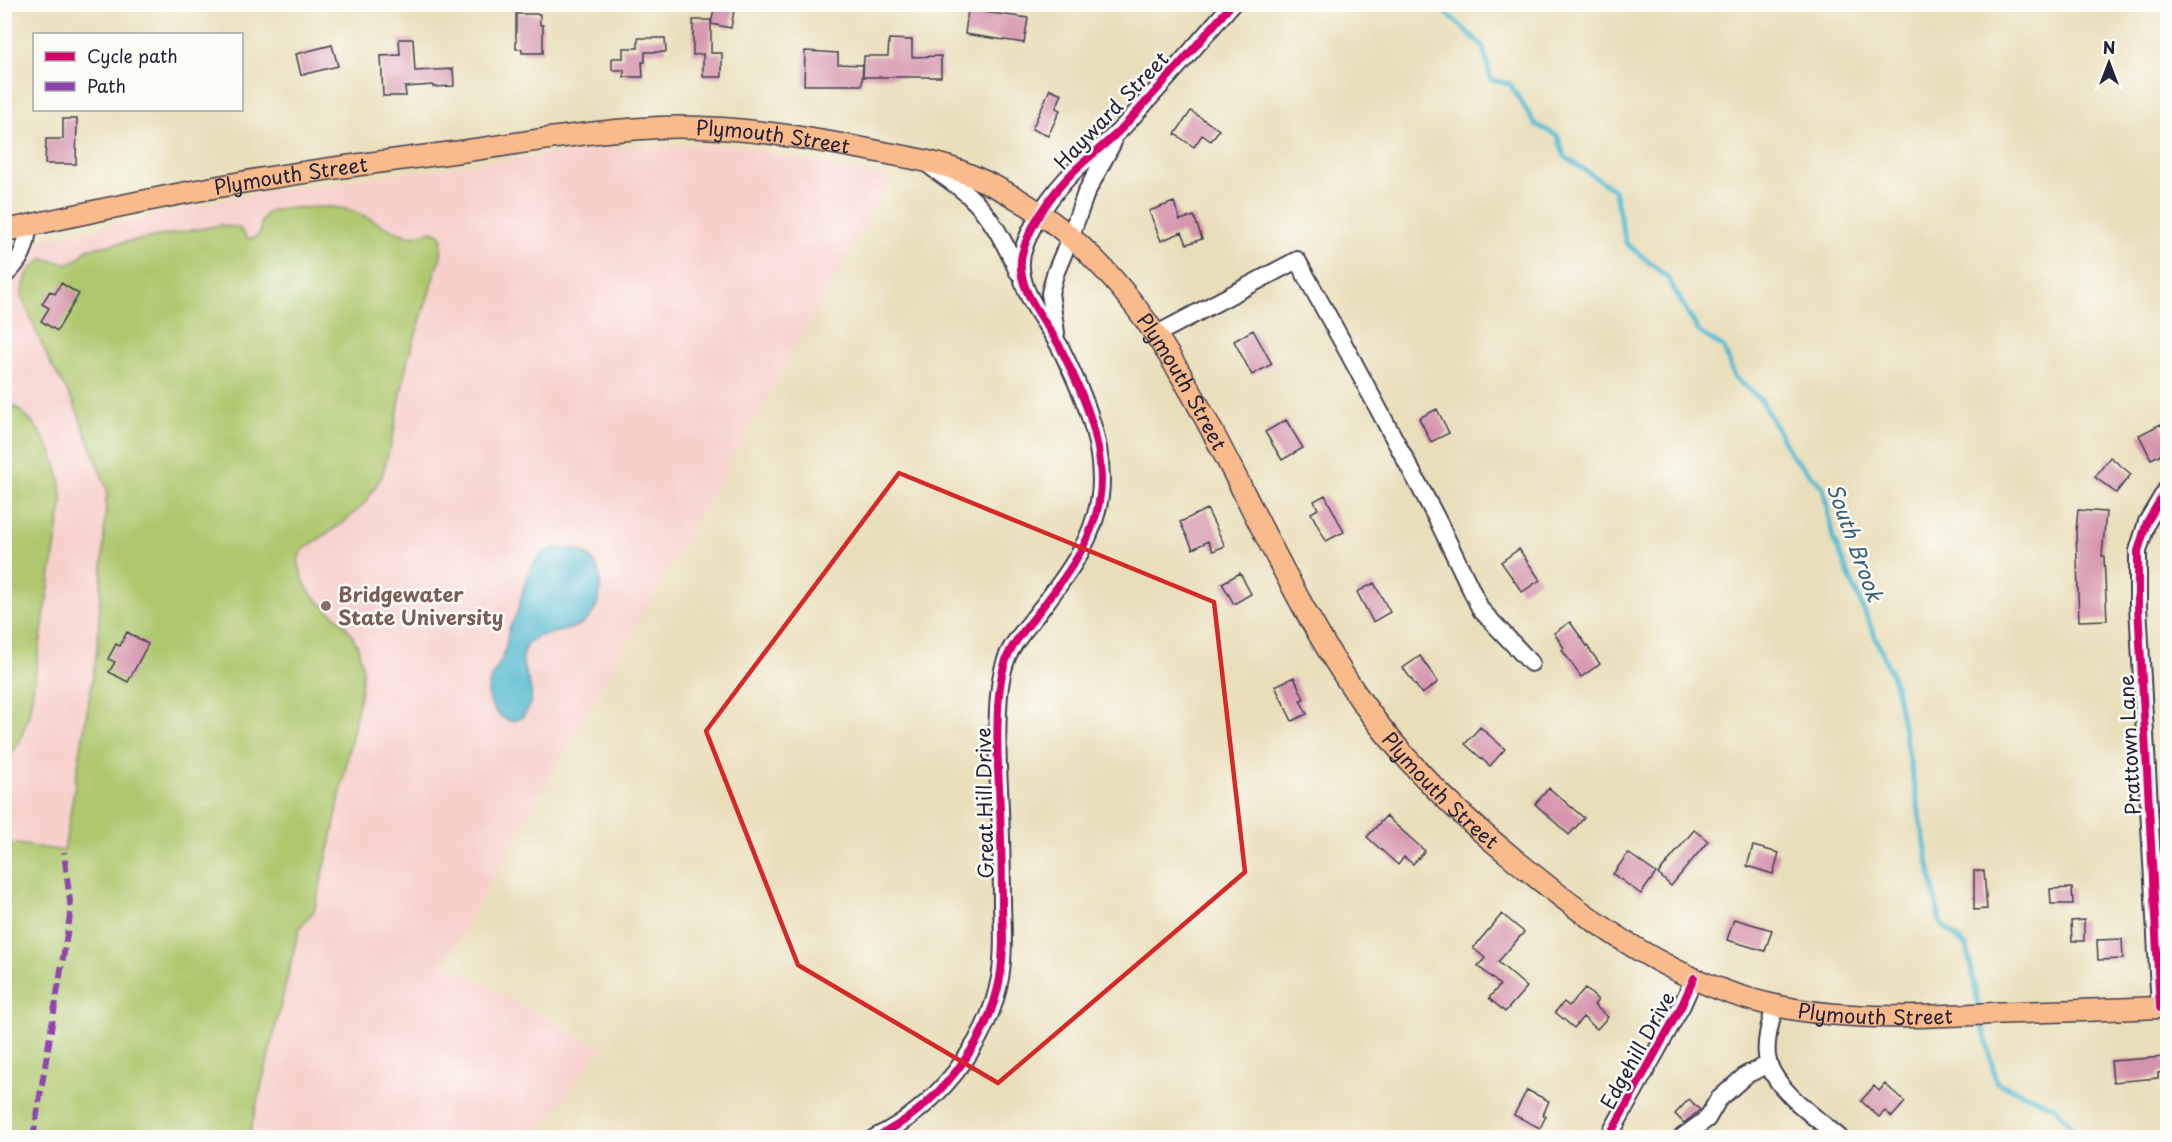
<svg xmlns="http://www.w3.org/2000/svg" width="2172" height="1142" viewBox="0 0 2172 1142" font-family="'Playpen Sans',sans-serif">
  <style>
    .built { fill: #f7d0cc }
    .green { fill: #aec86e; stroke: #687554; stroke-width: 1.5 }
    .water { fill: #53bad0; stroke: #3a6e86; stroke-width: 1.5 }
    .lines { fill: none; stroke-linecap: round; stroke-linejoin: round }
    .stream { stroke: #53bad0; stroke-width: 5 }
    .building { fill: #d594ad }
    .minor-casing { stroke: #403e4e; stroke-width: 20 }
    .major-casing { stroke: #403e4e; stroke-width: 24 }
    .minor { stroke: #fff; stroke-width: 16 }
    .major { stroke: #fabb8c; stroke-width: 21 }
    .quiet { stroke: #8e44ad; stroke-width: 6; stroke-dasharray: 12 6; stroke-linecap: butt }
    .cycleway-casing { stroke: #fdfcf7; stroke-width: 11 }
    .cycleway { stroke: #d6006c; stroke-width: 8 }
    .marked { fill: none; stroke: #d62828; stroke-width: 4.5; stroke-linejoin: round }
    .education-dot { fill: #8d6e63; stroke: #fdfcf7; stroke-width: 2 }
    .labels { text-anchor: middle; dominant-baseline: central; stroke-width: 5; stroke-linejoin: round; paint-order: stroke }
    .street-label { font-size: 20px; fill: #22223b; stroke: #fdfcf7 }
    .education-label { font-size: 20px; font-weight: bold; fill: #785e54; stroke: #fdfcf7; text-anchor: start }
    .water-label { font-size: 21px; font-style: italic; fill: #365f77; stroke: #fdfcf7 }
  </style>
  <rect width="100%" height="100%" fill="#fdfcf7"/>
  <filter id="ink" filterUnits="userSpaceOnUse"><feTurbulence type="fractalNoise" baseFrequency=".0167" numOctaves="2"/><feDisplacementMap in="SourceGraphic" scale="12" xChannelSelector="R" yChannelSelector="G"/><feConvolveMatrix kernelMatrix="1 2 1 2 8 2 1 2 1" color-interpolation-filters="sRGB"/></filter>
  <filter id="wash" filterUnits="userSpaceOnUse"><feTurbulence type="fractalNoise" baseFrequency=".008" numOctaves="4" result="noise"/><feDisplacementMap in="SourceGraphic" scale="24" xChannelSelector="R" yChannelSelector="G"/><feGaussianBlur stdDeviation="1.35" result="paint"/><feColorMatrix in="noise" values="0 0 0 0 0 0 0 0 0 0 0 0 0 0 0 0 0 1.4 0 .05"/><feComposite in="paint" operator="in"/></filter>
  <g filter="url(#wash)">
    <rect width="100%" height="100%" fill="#e9deba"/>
    <path class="built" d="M 668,145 L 736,145 L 892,179 L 445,962 L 601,1048 L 536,1137 L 5,1137 L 4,249 L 249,194 L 583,149 Z"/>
    <path class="green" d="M 331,207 C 337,208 344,208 350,210 C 370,216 387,231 407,235 C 422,239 430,223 442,237 L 441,255 L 407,362 L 393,436 L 382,476 L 366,502 L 343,523 L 308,546 L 301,552 L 298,561 L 303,580 L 311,594 L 344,624 L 352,635 L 358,647 L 363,670 L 360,696 L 331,841 L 314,911 L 299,929 L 249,1137 L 5,1137 L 4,842 L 64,851 L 97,651 L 107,489 L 74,403 L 49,361 L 21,296 L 28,272 L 42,259 C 66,261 68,272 87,249 L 221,225 L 239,228 L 248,239 L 254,238 L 261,232 L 261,222 L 267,212 L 285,208 Z
      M 5,400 C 41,422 62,461 62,503 L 29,714 L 20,741 L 5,765 Z"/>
    <path class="water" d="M 554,548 C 565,548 576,548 586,554 C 607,567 604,610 583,623 C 570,631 559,631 544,635 C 538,636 533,640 527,643 C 526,647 523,652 523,656 C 520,675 539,686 528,709 C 515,736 487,711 488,690 C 488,679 499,666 503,656 C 506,648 507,638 509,629 C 511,623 515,618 517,613 C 524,590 527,555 554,548 Z"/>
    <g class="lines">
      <path class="stream" d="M 1445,4 L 1444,11 L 1483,46 L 1491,80 L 1510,84 L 1535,124 L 1558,136 L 1564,156 L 1614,190 L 1626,243 L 1667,277 L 1699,332 L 1724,348 L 1734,377 L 1761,400 L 1792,456 L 1823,487 L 1833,538 L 1895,683 L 1940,923 L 1967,947 L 1979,1009
        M 1981,1018 L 1996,1082 L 2055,1107 L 2081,1138"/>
    </g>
    <g id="blocks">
      <path class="building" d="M 715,4 L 735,4 L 731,28 L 711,24 Z
        M 968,10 L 1028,18 L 1024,43 L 965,34 Z
        M 516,14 L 540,14 L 540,25 L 543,25 L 543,53 L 522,53 L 522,49 L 516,49 Z
        M 693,20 L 711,20 L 711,53 L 722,53 L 722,77 L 703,77 L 703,54 L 693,55 Z
        M 638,38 L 665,38 L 666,52 L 645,52 L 645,62 L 642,62 L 643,77 L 624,77 L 624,70 L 612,70 L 612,58 L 623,58 L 623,48 L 638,48 Z
        M 399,39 L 413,39 L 415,71 L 453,69 L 454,86 L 433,87 L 433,85 L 405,87 L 406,96 L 383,96 L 381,56 L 400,55 Z
        M 889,39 L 912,40 L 912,57 L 941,56 L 941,77 L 863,77 L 864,56 L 888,56 Z
        M 332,45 L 338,66 L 301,75 L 296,54 Z
        M 805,51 L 838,53 L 838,64 L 863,65 L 862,85 L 804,85 Z
        M 1050,89 L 1062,94 L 1056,108 L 1060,110 L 1048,136 L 1032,129 Z
        M 1191,111 L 1219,130 L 1211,141 L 1202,135 L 1194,147 L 1175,134 Z
        M 63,119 L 77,119 L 76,164 L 45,164 L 46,139 L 63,139 Z
        M 1174,202 L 1180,220 L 1194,216 L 1202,239 L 1187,244 L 1182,232 L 1161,241 L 1149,211 Z
        M 61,283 L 79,294 L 57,331 L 41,321 L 49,308 L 42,304 L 50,291 L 55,294 Z
        M 1253,330 L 1272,364 L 1252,375 L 1234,341 Z
        M 1437,409 L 1449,433 L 1431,442 L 1419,418 Z
        M 1286,420 L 1303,448 L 1282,460 L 1265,432 Z
        M 2161,424 L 2168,437 L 2168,451 L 2151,459 L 2139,435 Z
        M 2110,457 L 2131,474 L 2116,493 L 2095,477 Z
        M 1325,495 L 1344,532 L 1326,541 L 1311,513 L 1318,509 L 1314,501 Z
        M 1207,509 L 1225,546 L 1213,551 L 1208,541 L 1193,549 L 1180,522 Z
        M 2078,510 L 2106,512 L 2102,556 L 2104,556 L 2107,620 L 2079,621 L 2076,531 Z
        M 1519,549 L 1540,580 L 1522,592 L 1501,562 Z
        M 1240,573 L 1251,594 L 1234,604 L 1222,583 Z
        M 1374,583 L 1390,612 L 1373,622 L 1357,592 Z
        M 1570,622 L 1600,664 L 1581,677 L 1562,650 L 1564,648 L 1554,633 Z
        M 127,632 L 148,644 L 128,682 L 109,672 L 115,662 L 108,659 L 116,644 L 120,646 Z
        M 1420,656 L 1438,682 L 1422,694 L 1403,668 Z
        M 1294,677 L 1304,699 L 1300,700 L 1307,714 L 1292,721 L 1275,686 Z
        M 1480,727 L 1505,749 L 1490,766 L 1465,744 Z
        M 1549,788 L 1584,818 L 1569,835 L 1535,804 Z
        M 1386,816 L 1425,851 L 1413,864 L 1404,857 L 1398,865 L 1367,837 Z
        M 1694,830 L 1708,841 L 1671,886 L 1658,874 Z
        M 1753,846 L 1779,853 L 1773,874 L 1747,866 Z
        M 1628,853 L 1656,873 L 1641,894 L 1613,874 Z
        M 1974,871 L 1984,871 L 1987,909 L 1974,910 Z
        M 2072,888 L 2073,904 L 2051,904 L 2050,889 Z
        M 1502,914 L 1524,932 L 1498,962 L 1527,987 L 1505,1012 L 1489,998 L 1500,985 L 1478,966 L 1485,958 L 1473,948 Z
        M 1734,919 L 1772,930 L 1765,951 L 1727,940 Z
        M 2084,920 L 2084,941 L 2072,941 L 2071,921 Z
        M 2122,939 L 2123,959 L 2098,960 L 2097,940 Z
        M 1585,988 L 1598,1000 L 1594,1005 L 1608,1017 L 1597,1029 L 1583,1017 L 1574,1028 L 1555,1012 L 1564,1002 L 1569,1006 Z
        M 2164,1057 L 2166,1072 L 2158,1073 L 2158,1078 L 2113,1082 L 2111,1061 Z
        M 1885,1084 L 1905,1102 L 1892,1117 L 1885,1111 L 1879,1117 L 1861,1101 L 1874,1086 L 1879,1091 Z
        M 1527,1090 L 1549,1101 L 1543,1115 L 1546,1116 L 1540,1128 L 1514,1115 Z
        M 1689,1099 L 1700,1110 L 1684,1123 L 1675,1114 Z"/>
    </g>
  </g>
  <g filter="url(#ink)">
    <use href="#blocks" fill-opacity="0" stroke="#403e4e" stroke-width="1.5"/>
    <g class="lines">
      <g class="minor-casing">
        <path id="minor" d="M 929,165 C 941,175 955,183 967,194 C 991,215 1005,243 1018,272
          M 4,276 C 21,261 27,247 28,226
          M 1056,333 L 1050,293 L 1055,274 L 1070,238 L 1086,193 L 1113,142
          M 1157,334 L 1297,260 L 1348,352 L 1437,519 L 1481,610 L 1531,663
          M 1775,1006 C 1771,1021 1765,1040 1767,1056 C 1770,1087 1818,1119 1840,1138
          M 2160,1008 L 2138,606 L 2138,551 L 2147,522 L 2168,487
          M 874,1138 C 935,1109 988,1045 1000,978 C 1004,954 1003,929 1002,905 C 1002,866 1001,827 999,787 C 997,755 995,692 1005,663 C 1010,646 1023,632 1033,619 C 1065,578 1101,534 1101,480 C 1101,433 1081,390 1061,349 C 1047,321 1014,289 1022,254 C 1030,224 1052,193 1074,171 C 1089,156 1108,143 1123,127 C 1160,87 1196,46 1232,4
          M 1608,1138 L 1682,1005 L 1694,978
          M 1681,1138 L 1707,1119 L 1718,1100 L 1746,1075 L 1769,1064"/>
      </g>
      <g class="major-casing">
        <g id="major">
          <path id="s1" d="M 4,231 C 84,213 164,196 244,182 C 312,170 380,162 449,153 C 525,143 602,128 679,127 C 744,127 807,138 871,150 C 904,157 938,161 970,175 C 1113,235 1176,359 1242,489 C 1278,560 1316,637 1362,702 C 1404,762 1457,813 1514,859 C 1592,924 1679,987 1782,1007 C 1854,1021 1927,1017 2000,1013 C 2056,1011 2112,1010 2168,1007"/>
        </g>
      </g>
      <use href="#minor" class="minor"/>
      <use href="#major" class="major"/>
      <path class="quiet" d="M 33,1138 L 71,910 L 64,852"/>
      <g class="cycleway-casing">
        <path id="cycleway" d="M 2160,1008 L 2138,606 L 2138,551 L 2147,522 L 2168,487
          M 874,1138 C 935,1109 988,1045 1000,978 C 1004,954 1003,929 1002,905 C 1002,866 1001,827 999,787 C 997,755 995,692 1005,663 C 1010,646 1023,632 1033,619 C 1065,578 1101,534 1101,480 C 1101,433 1081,390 1061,349 C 1047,321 1014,289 1022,254 C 1030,224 1052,193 1074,171 C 1089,156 1108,143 1123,127 C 1160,87 1196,46 1232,4
          M 1608,1138 L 1682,1005 L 1694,978"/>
      </g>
      <use href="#cycleway" class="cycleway"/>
    </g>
  </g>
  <path class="marked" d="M 899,473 L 1214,602 L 1245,872 L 998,1083 L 798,965 L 706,731 Z"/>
  <circle class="education-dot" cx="326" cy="606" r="6"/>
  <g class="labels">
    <g class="street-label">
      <text transform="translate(1111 110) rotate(-46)">Hayward Street</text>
      <text stroke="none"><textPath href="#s1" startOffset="778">Plymouth Street</textPath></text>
      <text stroke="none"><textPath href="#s1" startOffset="292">Plymouth Street</textPath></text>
      <text stroke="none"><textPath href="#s1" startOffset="1282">Plymouth Street</textPath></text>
      <text transform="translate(2129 745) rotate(-93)">Prattown Lane</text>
      <text stroke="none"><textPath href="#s1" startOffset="1768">Plymouth Street</textPath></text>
      <text transform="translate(984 803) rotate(-91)">Great Hill Drive</text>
      <text stroke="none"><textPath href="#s1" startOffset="2272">Plymouth Street</textPath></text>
      <text transform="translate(1637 1050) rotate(-61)">Edgehill Drive</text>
    </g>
    <g class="education-label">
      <text x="338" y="594">Bridgewater<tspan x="338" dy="23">State University</tspan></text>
    </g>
    <g class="water-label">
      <text transform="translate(1856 542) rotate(70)">South Brook</text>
    </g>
  </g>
  <rect width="2172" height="1142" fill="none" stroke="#fdfcf7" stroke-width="24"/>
  <rect x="33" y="33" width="210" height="78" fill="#fdfcf7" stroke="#a5a5ac" stroke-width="1.5"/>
  <rect x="45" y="52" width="30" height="9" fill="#d6006c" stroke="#a5a5ac" stroke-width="1.5"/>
  <text x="87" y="63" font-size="18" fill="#22223b">Cycle path</text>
  <rect x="45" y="82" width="30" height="9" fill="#8e44ad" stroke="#a5a5ac" stroke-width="1.5"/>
  <text x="87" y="93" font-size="18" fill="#22223b">Path</text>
  <g transform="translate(2109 63)" stroke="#fdfcf7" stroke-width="4.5" paint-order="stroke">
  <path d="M0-4.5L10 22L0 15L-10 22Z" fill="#22223b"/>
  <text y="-9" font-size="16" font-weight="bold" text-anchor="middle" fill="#22223b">N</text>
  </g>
</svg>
